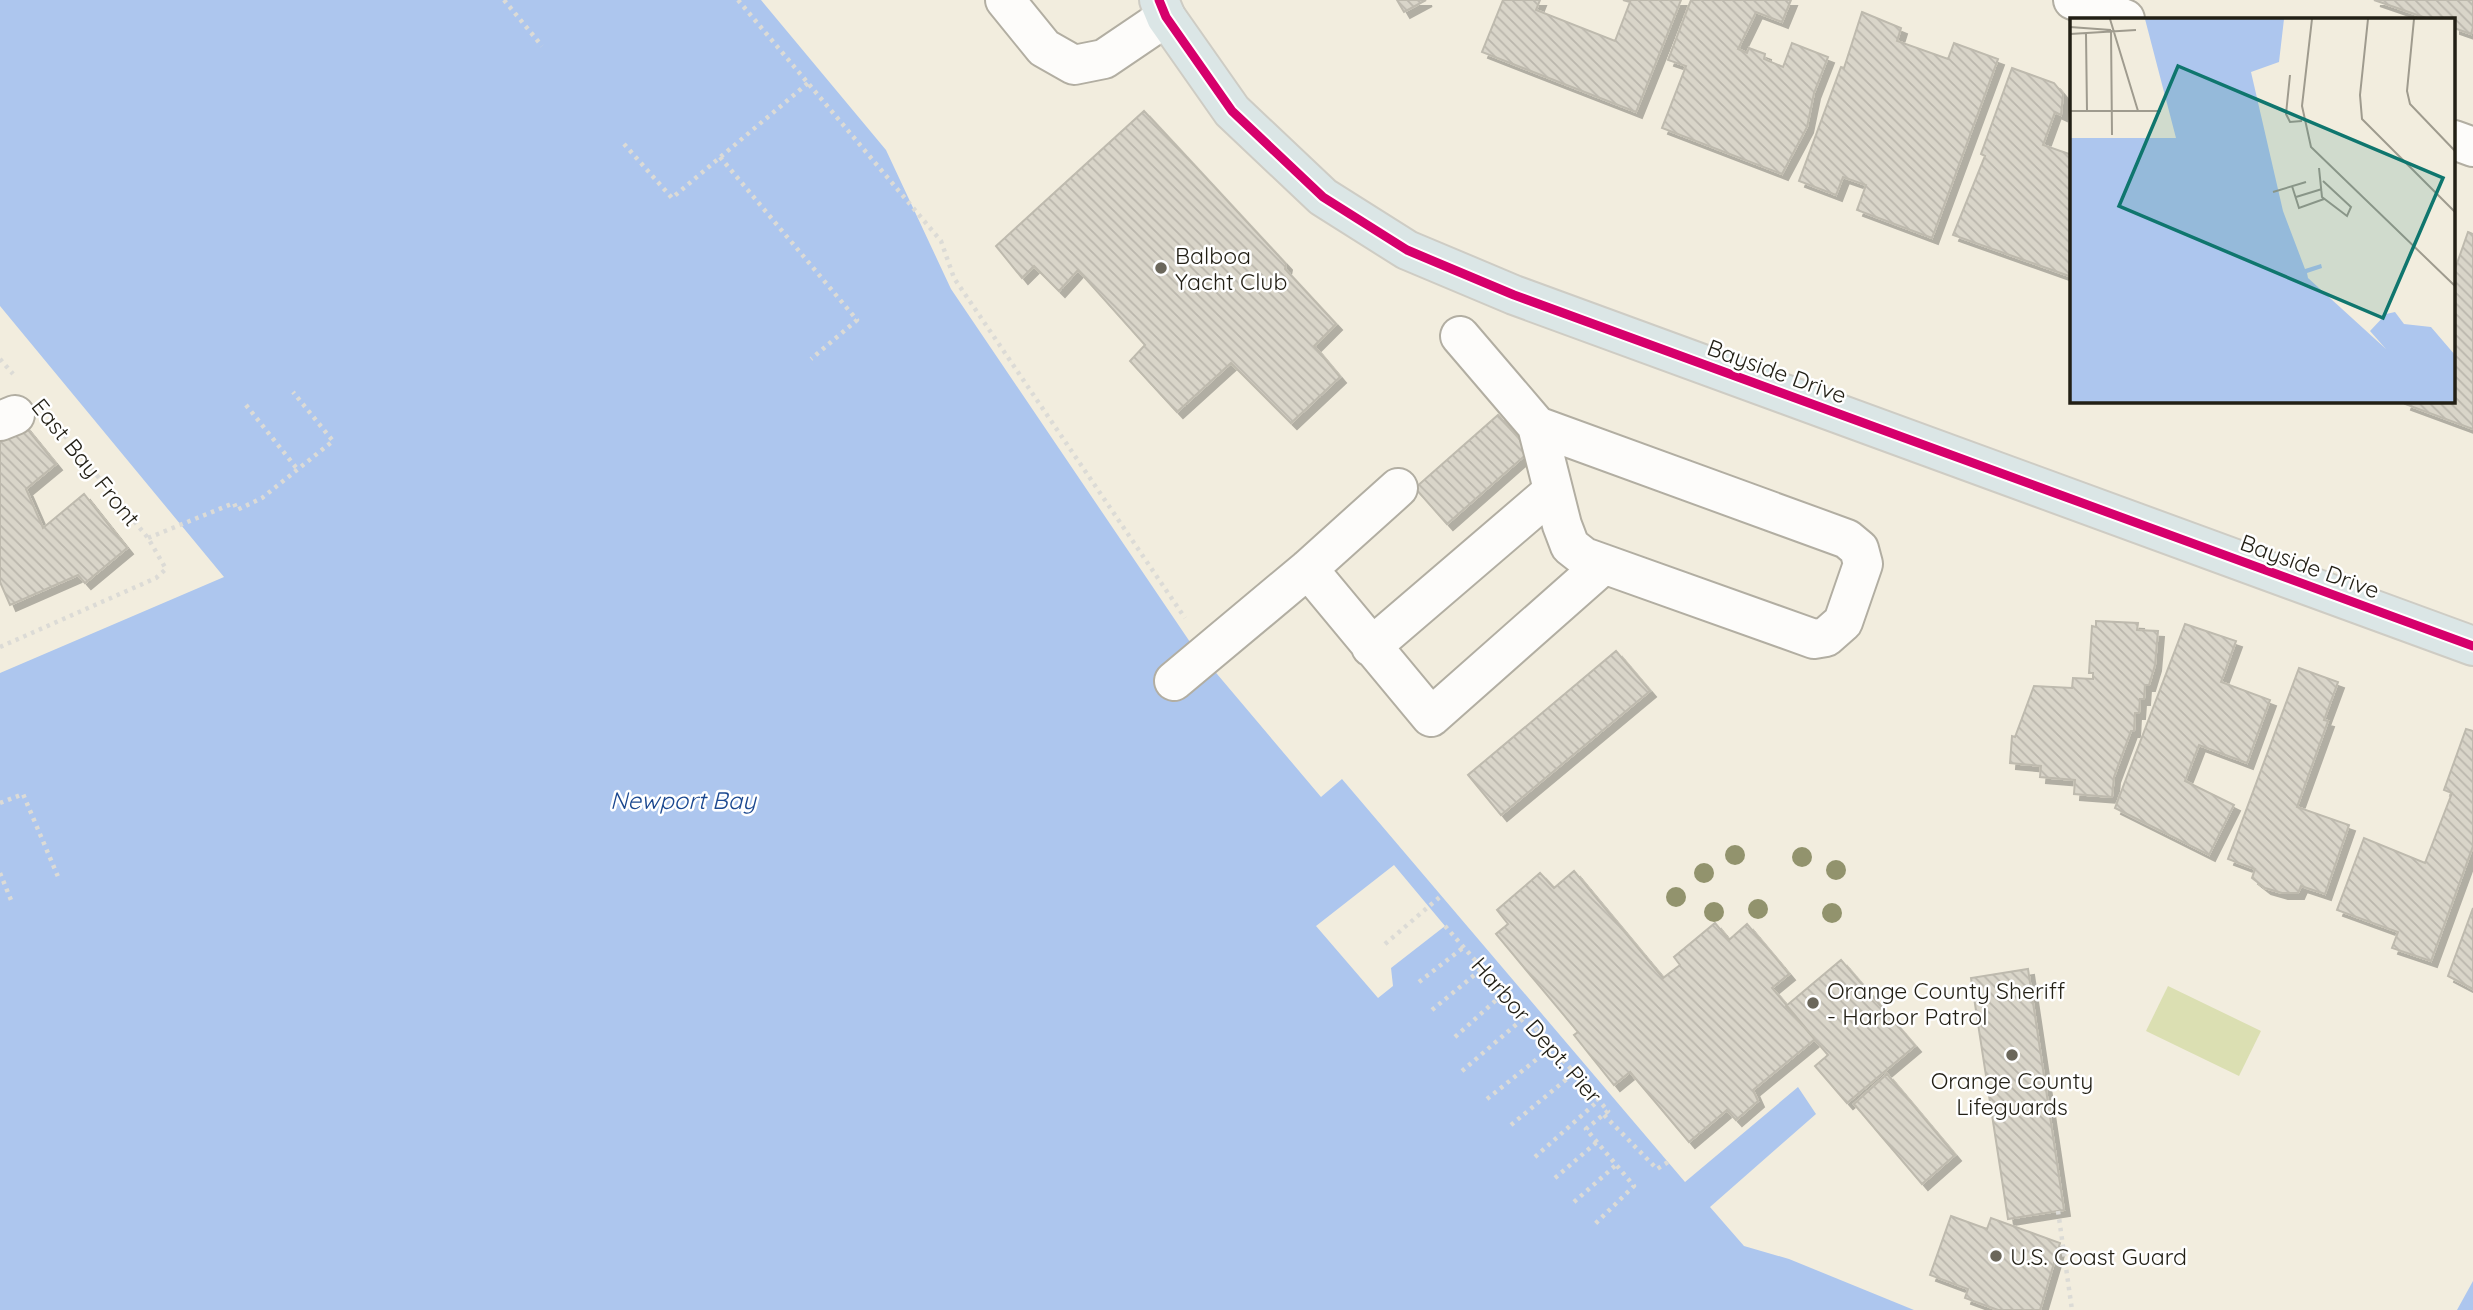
<svg xmlns="http://www.w3.org/2000/svg" width="2473" height="1310" viewBox="0 0 2473 1310" font-family="Quicksand,sans-serif">
  <style>
    .garden { fill: #dbdfb2 }
    .water { fill: #adc6ee }
    .pier { fill: #f2edde }
    .building { fill: url(#building-back-hatch); stroke: #bebaae; stroke-width: 2; filter: url(#shadow) }
    .lines { fill: none; stroke-linecap: round; stroke-linejoin: round }
    .minor-casing { stroke: #b2aea2; stroke-width: 42 }
    .major-casing { stroke: #ceccc4; stroke-width: 42 }
    .path { stroke: #dcdbd6; stroke-width: 4.5; stroke-dasharray: 3.5 5; stroke-linecap: butt }
    .minor { stroke: #fdfcfa; stroke-width: 38 }
    .major { stroke: #dbe6e6; stroke-width: 38 }
    .cycleway-casing { stroke: #fff; stroke-width: 13 }
    .cycleway { stroke: #d6006c; stroke-width: 9 }
    .tree { fill: #92936d }
    .poi-dot { fill: #6b675b; stroke: #fff; stroke-width: 2.5 }
    .labels { text-anchor: middle; dominant-baseline: central; stroke-width: 5; stroke-linejoin: round; paint-order: stroke }
    .poi-label { font-size: 23px; fill: #221f15; stroke: #fff; text-anchor: start }
    .street-label { font-size: 23px; fill: #221f15; stroke: #fff }
    .water-label { font-size: 24px; font-style: italic; fill: #1b4890; stroke: #fff }
    .inset-road { fill: none; stroke: #9f9b8e; stroke-width: 2 }
    .view { fill: #0f766e; fill-opacity: 0.15; stroke: #0f766e; stroke-width: 3.5 }
    .inset-edge { fill: none; stroke: #221f15; stroke-width: 3.5 }
  </style>
  <defs>
    <pattern id="building-back-hatch" width="6" height="6" patternUnits="userSpaceOnUse" patternTransform="scale(1.75)"><rect width="6" height="6" fill="#d9d5c9"/><path d="M-1 5l2 2M0 0l6 6M5-1l2 2" fill="none" stroke="#bab6ac"/></pattern>
    <filter id="shadow"><feDropShadow dx="6" dy="6" stdDeviation="0" flood-color="#0004"/></filter>
  </defs>
  <rect width="100%" height="100%" fill="#f2edde"/>
  <path class="garden" d="M 2168,986 L 2261,1031 L 2239,1076 L 2146,1031 Z"/>
  <path class="water" d="M 0,0 L 761,0 L 886,150 L 951,289 L 1190,642 L 1321,797 L 1342,779 L 1685,1182 L 1798,1087 L 1816,1114 L 1710,1207 L 1744,1246 L 1789,1259 L 1914,1310 L 0,1310 L 0,673 L 224,577 L 0,306 Z
    M 2473,1281 L 2473,1310 L 2457,1310 Z"/>
  <path class="pier" d="M 1394,865 L 1445,926 L 1391,968 L 1393,986 L 1378,998 L 1316,926 Z"/>
  <path class="building" d="M 1397,0 L 1426,0 L 1404,12 Z
    M 1503,0 L 1540,0 L 1536,10 L 1615,41 L 1630,2 L 1623,0 L 1681,0 L 1636,112 L 1482,52 Z
    M 1691,0 L 1791,0 L 1782,22 L 1756,12 L 1738,49 L 1747,53 L 1749,48 L 1765,54 L 1764,59 L 1783,67 L 1792,43 L 1828,57 L 1814,93 L 1807,127 L 1782,174 L 1662,128 L 1686,66 L 1668,60 Z
    M 2374,0 L 2473,0 L 2473,27 L 2471,34 L 2454,28 L 2454,19 L 2429,19 Z
    M 1862,12 L 1901,28 L 1897,41 L 1948,59 L 1954,43 L 1998,59 L 1932,238 L 1857,210 L 1866,185 L 1843,177 L 1836,195 L 1799,181 L 1841,67 L 1844,68 Z
    M 2012,68 L 2054,83 L 2063,94 L 2061,115 L 2055,112 L 2043,145 L 2072,155 L 2072,277 L 1953,235 L 1985,156 L 1981,154 Z
    M 1144,111 L 1286,264 L 1285,269 L 1336,324 L 1314,346 L 1340,377 L 1291,423 L 1231,363 L 1177,412 L 1130,361 L 1145,345 L 1078,270 L 1059,291 L 1034,266 L 1022,278 L 996,246 Z
    M 2468,232 L 2473,234 L 2473,429 L 2405,404 L 2406,401 L 2454,401 L 2454,272 Z
    M 1498,415 L 1530,451 L 1447,524 L 1415,488 Z
    M 24,425 L 56,464 L 26,489 L 43,528 L 84,494 L 127,548 L 85,583 L 78,575 L 10,605 L 0,582 L 0,435 Z
    M 2096,621 L 2138,623 L 2137,630 L 2158,631 L 2155,665 L 2149,685 L 2145,685 L 2144,699 L 2140,699 L 2139,713 L 2135,713 L 2134,731 L 2131,731 L 2114,777 L 2112,797 L 2074,794 L 2075,780 L 2040,777 L 2041,766 L 2010,763 L 2012,736 L 2015,737 L 2034,686 L 2072,688 L 2073,678 L 2093,679 L 2093,673 L 2089,673 L 2092,626 L 2096,627 Z
    M 2185,624 L 2236,641 L 2221,682 L 2270,700 L 2247,763 L 2199,745 L 2185,781 L 2234,805 L 2209,855 L 2115,808 Z
    M 1616,651 L 1650,691 L 1501,815 L 1468,775 Z
    M 2299,668 L 2338,682 L 2324,720 L 2328,721 L 2297,807 L 2349,825 L 2325,894 L 2301,886 L 2298,893 L 2282,893 L 2265,888 L 2252,878 L 2255,869 L 2228,859 Z
    M 2466,729 L 2473,731 L 2473,846 L 2431,961 L 2392,948 L 2398,932 L 2337,910 L 2364,838 L 2425,863 L 2452,793 L 2444,790 Z
    M 1574,871 L 1663,978 L 1680,965 L 1674,957 L 1715,923 L 1729,940 L 1747,924 L 1789,974 L 1772,988 L 1815,1039 L 1753,1090 L 1758,1101 L 1736,1120 L 1727,1110 L 1689,1142 L 1630,1072 L 1614,1085 L 1574,1035 L 1578,1032 L 1496,934 L 1508,924 L 1497,910 L 1540,873 L 1554,888 Z
    M 2473,908 L 2473,989 L 2448,976 Z
    M 1841,960 L 1915,1046 L 1847,1103 L 1815,1066 L 1828,1055 L 1786,1006 Z
    M 2028,969 L 2064,1210 L 2008,1219 L 1971,978 Z
    M 1887,1074 L 1955,1155 L 1922,1184 L 1854,1104 Z
    M 1951,1216 L 1987,1229 L 1991,1218 L 2060,1243 L 2040,1310 L 1998,1310 L 1965,1298 L 1968,1289 L 1930,1275 Z"/>
  <g class="lines">
    <g class="minor-casing">
      <path id="minor" d="M 1005,0 L 1044,48 L 1074,65 L 1104,59 L 1166,17
        M 2073,0 L 2125,19
        M 2454,140 L 2473,147
        M 1460,336 L 1537,426 L 1562,525 L 1570,546 L 1584,557 L 1814,639 L 1826,637 L 1843,622 L 1863,564 L 1859,549 L 1847,539 L 1537,426
        M 0,421 L 15,415
        M 1308,569 L 1431,717 L 1604,564
        M 1371,647 L 1553,491
        M 1174,681 L 1308,569 L 1398,488"/>
    </g>
    <g class="major-casing">
      <path id="major" d="M 1159,0 L 1166,17 L 1232,111 L 1323,197 L 1407,250 L 1514,295 L 2473,646"/>
    </g>
    <path class="path" d="M 504,0 L 542,46
      M 738,0 L 941,241 L 954,278 L 1185,618
      M 624,144 L 672,198 L 808,83
      M 720,157 L 857,320 L 811,359
      M 0,359 L 13,374
      M 246,405 L 298,470
      M 148,538 L 234,503 L 237,510 L 262,498 L 333,441 L 293,392
      M 0,647 L 156,578 L 166,569 L 148,538 L 55,424
      M 0,803 L 23,794 L 59,879
      M 0,873 L 11,900
      M 1445,926 L 1608,1111 L 1586,1129 L 1634,1186 L 1595,1224
      M 1385,944 L 1441,896
      M 1419,982 L 1464,947
      M 1432,1010 L 1483,968
      M 1455,1037 L 1504,993
      M 1462,1071 L 1525,1017
      M 1487,1099 L 1552,1047
      M 1604,1115 L 1657,1169 L 1668,1162
      M 1511,1125 L 1574,1073
      M 1535,1157 L 1598,1101
      M 1555,1178 L 1597,1142
      M 1574,1202 L 1616,1165
      M 2058,1211 L 2072,1310"/>
    <use href="#minor" class="minor"/>
    <use href="#major" class="major"/>
    <g class="cycleway-casing">
      <path id="cycleway" d="M 1159,0 L 1166,17 L 1232,111 L 1323,197 L 1407,250 L 1514,295 L 2473,646"/>
    </g>
    <use href="#cycleway" class="cycleway"/>
  </g>
  <g class="tree">
    <circle cx="1735" cy="855" r="10"/>
    <circle cx="1802" cy="857" r="10"/>
    <circle cx="1836" cy="870" r="10"/>
    <circle cx="1704" cy="873" r="10"/>
    <circle cx="1676" cy="897" r="10"/>
    <circle cx="1758" cy="909" r="10"/>
    <circle cx="1714" cy="912" r="10"/>
    <circle cx="1832" cy="913" r="10"/>
  </g>
  <g class="poi-dot">
    <circle cx="1161" cy="268" r="7"/>
    <circle cx="1813" cy="1003" r="7"/>
    <circle cx="2012" cy="1055" r="7"/>
    <circle cx="1996" cy="1256" r="7"/>
  </g>
  <g class="labels">
    <g class="poi-label">
      <text x="1175" y="255">Balboa<tspan x="1175" dy="26">Yacht Club</tspan></text>
      <text x="1827" y="990">Orange County Sheriff<tspan x="1827" dy="26">- Harbor Patrol</tspan></text>
      <text x="2012" y="1080" text-anchor="middle">Orange County<tspan x="2012" dy="26">Lifeguards</tspan></text>
      <text x="2010" y="1256">U.S. Coast Guard</text>
    </g>
    <g class="street-label">
      <text transform="translate(1777 371) rotate(20)">Bayside Drive</text>
      <text transform="translate(86 462) rotate(51)">East Bay Front</text>
      <text transform="translate(2310 566) rotate(20)">Bayside Drive</text>
      <text transform="translate(1537 1030) rotate(49)">Harbor Dept. Pier</text>
    </g>
    <g class="water-label">
      <text x="683" y="800">Newport Bay</text>
    </g>
  </g>
  <g transform="translate(2070 18)">
    <rect width="385" height="385" fill="#f2edde"/>
    <path d="M 75,1 L 214,1 L 209,44 L 181,54 L 213,193 L 235,251 L 251,246 L 252,250 L 237,255 L 238,260 L 316,331 L 300,313 L 316,296 L 325,294 L 334,306 L 361,309 L 385,337 L 385,384 L 0,384 L 0,120 L 106,120 Z" fill="#adc6ee"/>
    <path class="inset-road" d="M 40,1 L 68,93M 242,1 L 232,88 L 241,129 L 385,268M 298,1 L 290,77 L 292,101 L 385,194M 344,1 L 337,73 L 340,86 L 385,133M 0,9 L 41,12M 41,12 L 42,117M 0,16 L 66,12M 16,16 L 17,93M 220,57 L 216,96 L 220,104 L 232,103M 0,93 L 91,93M 249,150 L 252,179 L 277,198 L 281,189 L 253,163M 222,168 L 229,190 L 254,181M 203,174 L 236,164M 226,179 L 252,171"/>
    <path class="view" d="M 108,48 L 373,160 L 313,300 L 49,188 Z"/>
    <rect width="385" height="385" class="inset-edge"/>
  </g>
</svg>
